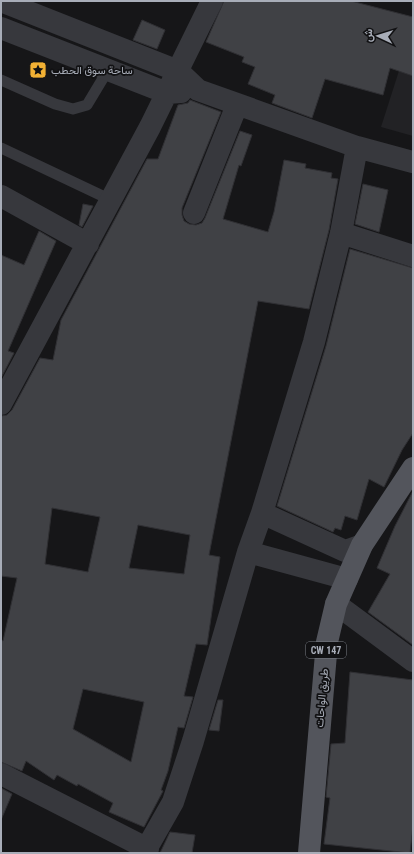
<svg xmlns="http://www.w3.org/2000/svg" width="414" height="854" viewBox="0 0 414 854" font-family="'Roboto Condensed',Vazirmatn,sans-serif">
  <style>
    .built { fill: #222225 }
    .building { fill: #404145; stroke: #303034; fill-rule: evenodd }
    .lines { fill: none; stroke-linecap: round; stroke-linejoin: round }
    .lane { stroke: #37383d; stroke-width: 11 }
    .street { stroke: #37383d; stroke-width: 22 }
    .primary { stroke: #53555c; stroke-width: 22 }
    .labels { text-anchor: middle; dominant-baseline: central; stroke-width: 3.5; stroke-linejoin: round; paint-order: stroke }
    .shield { fill: #111113; stroke: #7b7e86; stroke-width: 1 }
    .shield-label { font-size: 10px; font-weight: bold; fill: #a8adb8 }
    .poi-label { font-size: 11px; fill: #a8adb8; stroke: #111113; text-anchor: start }
    .street-label { font-size: 11px; fill: #a8adb8; stroke: #111113 }
  </style>
  <rect width="100%" height="100%" fill="#161618"/>
  <path class="built" d="M 413,27 L 413,136 L 381,127 Z"/>
  <path class="building" d="M 224,1 L 351,1 L 413,17 L 413,76 L 390,68 L 383,95 L 325,79 L 312,118 L 272,103 L 275,95 L 248,84 L 255,67 L 242,62 L 244,57 L 206,42 Z
    M 142,20 L 165,30 L 157,49 L 133,40 Z
    M 190,100 L 221,112 L 182,208 L 182,215 L 184,221 L 189,224 L 196,225 L 202,223 L 205,218 L 240,131 L 252,135 L 241,166 L 239,165 L 223,219 L 268,232 L 274,212 L 284,160 L 306,164 L 305,168 L 332,173 L 331,178 L 338,179 L 329,230 L 309,309 L 258,301 L 209,555 L 220,557 L 207,645 L 196,644 L 184,696 L 193,697 L 184,728 L 178,727 L 168,771 L 161,790 L 163,791 L 144,827 L 109,812 L 113,803 L 78,784 L 77,786 L 57,775 L 54,780 L 26,761 L 22,771 L 1,762 L 1,640 L 3,641 L 17,578 L 1,576 L 1,416 L 7,415 L 12,410 L 40,358 L 53,360 L 61,320 L 147,159 L 158,159 L 178,105 L 188,103 ZM 52,508 L 100,517 L 88,572 L 45,564 ZM 138,525 L 190,535 L 184,574 L 129,568 ZM 83,689 L 144,702 L 131,762 L 73,729 Z
    M 363,184 L 388,190 L 379,232 L 355,224 Z
    M 83,204 L 93,206 L 82,227 L 79,225 Z
    M 39,231 L 56,241 L 8,351 L 14,353 L 1,378 L 1,255 L 24,265 Z
    M 350,249 L 413,268 L 413,433 L 402,450 L 384,487 L 369,479 L 357,520 L 345,516 L 341,530 L 335,528 L 333,532 L 277,506 L 326,346 Z
    M 413,491 L 413,645 L 368,612 L 390,574 L 377,568 L 395,526 Z
    M 350,672 L 413,680 L 413,825 L 410,853 L 324,844 L 330,798 L 326,797 L 331,744 L 345,743 Z
    M 218,700 L 223,700 L 219,731 L 209,730 Z
    M 1,788 L 12,794 L 1,820 Z
    M 170,832 L 195,835 L 192,853 L 160,853 Z"/>
  <g class="lines">
    <path class="lane" d="M 1,80 L 55,104 L 73,109 L 87,105 L 108,70
      M 1,148 L 111,200"/>
    <path class="street" d="M 1,1 L 178,71 L 198,90 L 357,147 L 413,162
      M 1,28 L 167,93 L 181,92
      M 1,196 L 88,244
      M 194,213 L 237,105
      M 341,233 L 413,256
      M 1,404 L 150,127 L 212,1
      M 262,513 L 345,551 L 362,545
      M 248,552 L 347,579
      M 336,604 L 413,661
      M 1,774 L 148,849
      M 144,853 L 173,802 L 193,741 L 248,552 L 262,513 L 314,342 L 341,233 L 357,147"/>
    <path class="primary" d="M 309,853 L 327,642 L 336,604 L 362,545 L 413,468"/>
  </g>
  <defs>
    <g id="sight-square" transform="scale(0.9)"><rect x="-9" y="-9" width="18" height="18" rx="4" fill="#f2b134" stroke="#111113"/><path d="M0-6L1.8-2.2L6-1.7L2.9 1.2L3.7 5.4L0 3.3L-3.7 5.4L-2.9 1.2L-6-1.7L-1.8-2.2Z" fill="#111"/></g>
  </defs>
  <g fill-rule="evenodd">
    <use href="#sight-square" x="38" y="70"/>
  </g>
  <g class="labels">
    <rect class="shield" x="306" y="642" width="40" height="16" rx="3"/>
    <g class="shield-label">
      <text x="326" y="650">CW 147</text>
    </g>
    <g class="poi-label">
      <text x="51" y="70">ساحة سوق الحطب</text>
    </g>
    <g class="street-label">
      <text transform="translate(322 698) rotate(-85)">طريق الواحات</text>
    </g>
  </g>
  <rect width="414" height="854" fill="none" stroke="#a8adb8" stroke-width="4"/>
  <g transform="translate(378 36) rotate(274)" stroke="#111113" stroke-width="3" paint-order="stroke">
  <path d="M0-3L7 15L0 10L-7 15Z" fill="#a8adb8"/>
  <text y="-6" font-size="11" font-weight="bold" text-anchor="middle" fill="#a8adb8">ش</text>
  </g>
</svg>
